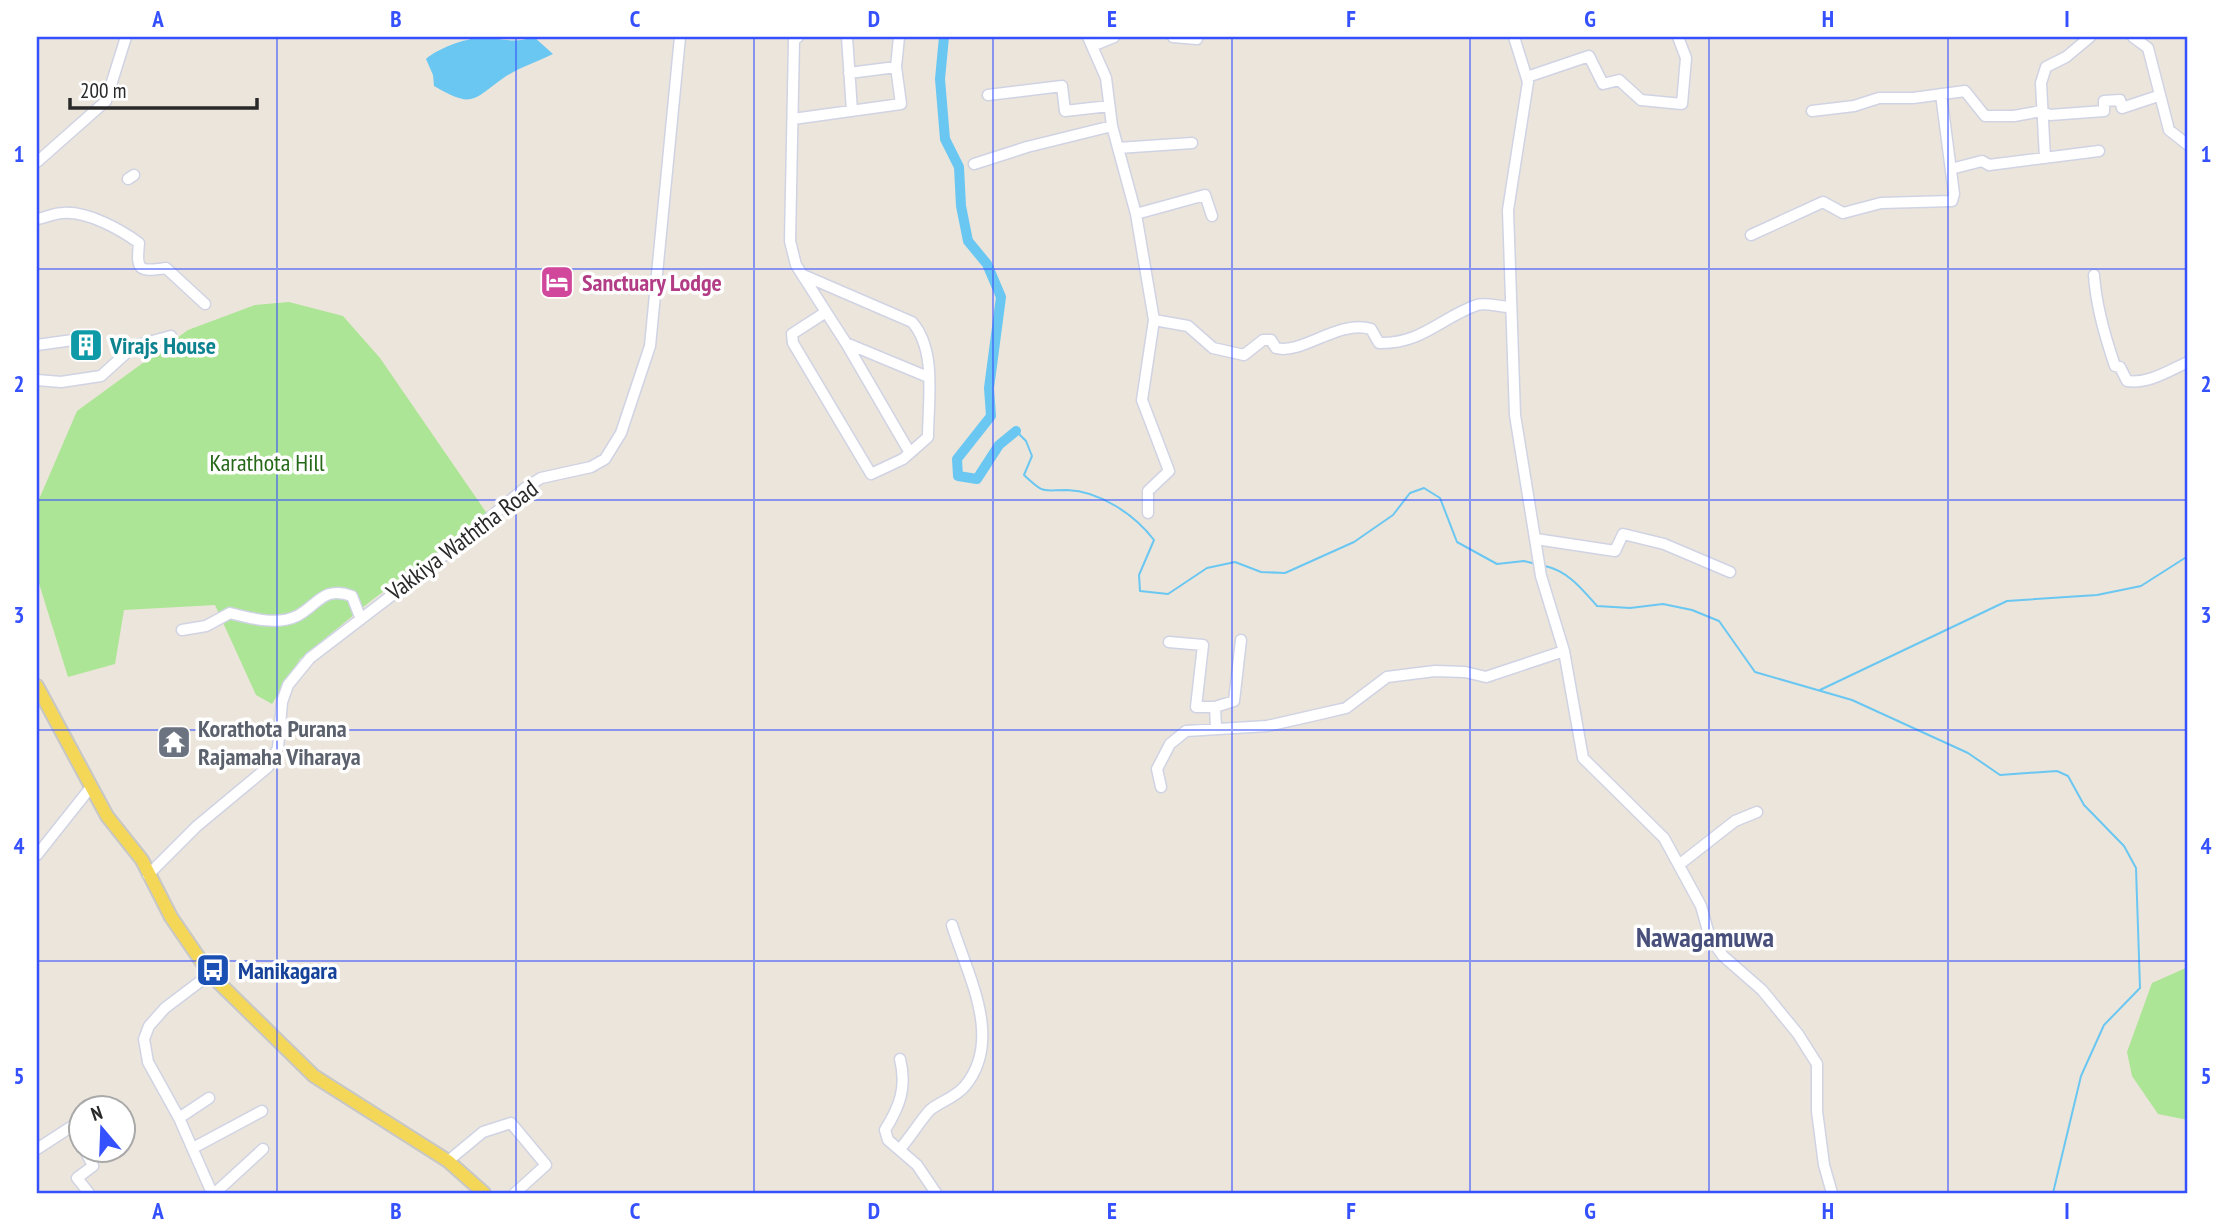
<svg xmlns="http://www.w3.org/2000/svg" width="2225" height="1230" viewBox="0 0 2225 1230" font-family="'PT Sans Narrow',sans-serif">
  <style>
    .green { fill: #ace595 }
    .water { fill: #6ac7f2 }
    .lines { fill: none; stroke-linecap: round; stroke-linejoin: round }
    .stream { stroke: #6ac7f2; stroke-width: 2 }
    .river { stroke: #6ac7f2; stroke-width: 10 }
    .minor-casing { stroke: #d0d3e3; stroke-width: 13 }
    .major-casing { stroke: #c7c7c7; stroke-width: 16 }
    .minor { stroke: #fff; stroke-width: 10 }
    .major { stroke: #f5d757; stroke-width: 12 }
    .grid { fill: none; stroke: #3551ff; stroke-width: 2; stroke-opacity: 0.55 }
    .labels { text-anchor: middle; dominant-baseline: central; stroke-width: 7; stroke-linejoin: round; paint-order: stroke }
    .hotel-label { font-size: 24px; font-weight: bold; fill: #b23c85; stroke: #fff; text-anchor: start }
    .culture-label { font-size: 24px; font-weight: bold; fill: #0d838f; stroke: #fff; text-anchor: start }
    .park-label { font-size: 24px; fill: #246817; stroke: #fff }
    .street-label { font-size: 24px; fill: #292929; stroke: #fff }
    .worship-label { font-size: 24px; font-weight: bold; fill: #5b616d; stroke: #fff; text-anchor: start }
    .transit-label { font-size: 24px; font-weight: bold; fill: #164399; stroke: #fff; text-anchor: start }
    .quarter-label { font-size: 28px; font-weight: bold; fill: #484f7b; stroke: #fff }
    .neatline { fill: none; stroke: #3551ff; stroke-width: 2.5 }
    .grid-label { font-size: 23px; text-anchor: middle; font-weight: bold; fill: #3551ff }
  </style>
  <rect width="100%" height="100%" fill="#ece5db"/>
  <path class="green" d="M 289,302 L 343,316 L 380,358 L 488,515 L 372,600 L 300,659 L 272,704 L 256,695 L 215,605 L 124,610 L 115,664 L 68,677 L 37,577 L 37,504 L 77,411 L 188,330 L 255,305 Z
    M 2188,967 L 2188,1120 L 2158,1114 L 2132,1076 L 2127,1052 L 2152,983 Z"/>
  <path class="water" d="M 534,37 L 553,54 C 537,62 517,68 502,79 C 472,101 472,108 434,86 L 433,75 L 426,59 C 437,49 465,38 481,38 C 503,38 513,44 534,37 Z"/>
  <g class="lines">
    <path class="stream" d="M 1016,431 L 1026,441 L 1032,456 L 1024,475 C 1045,495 1042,490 1067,490 C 1100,491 1135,515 1154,540 L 1139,575 L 1140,591 L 1168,594 L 1207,568 L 1235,562 L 1261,572 L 1285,573 L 1354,542 L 1393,515 L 1410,493 L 1424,488 L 1440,498 L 1457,542 L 1497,564 L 1524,561 L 1536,564
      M 1545,566 C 1568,571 1582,589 1597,606 L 1630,608 L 1663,604 L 1692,610 L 1719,621 L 1755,672 L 1852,700 L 1968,753 L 2000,775 L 2057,771 L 2068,776 L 2084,805 L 2124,846 L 2136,868 L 2140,988 L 2104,1025 L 2081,1076 L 2053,1193
      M 1820,690 L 2007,601 L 2097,595 L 2141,586 L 2188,556"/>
    <path class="river" d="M 944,37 L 940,79 L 945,139 L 959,167 L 961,206 L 968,241 L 987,264 L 1001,297 L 989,388 L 991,416 L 957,459 L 958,476 L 977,479 L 999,445 L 1016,431"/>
    <g class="minor-casing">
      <path id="minor" d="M 798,37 L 794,40 L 790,241 L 796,265 L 826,312 L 792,334 L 793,343 L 871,474 L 903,459 L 928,437 C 928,401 937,350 912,322 L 803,275
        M 847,37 L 852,111
        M 1088,37 L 1106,78 L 1112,126 L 1136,214 L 1154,320 L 1188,326 L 1213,348 L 1244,355 L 1263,340 L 1271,340 L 1276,348 C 1302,355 1339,319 1371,329 L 1379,343 C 1422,344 1440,318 1477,305 C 1485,302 1500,307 1510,307
        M 1173,37 L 1197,39
        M 1514,37 L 1528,82 L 1508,210 L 1515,415 L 1541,576 L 1564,651 L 1583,758 L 1664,838 L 1701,906 L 1710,938 L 1723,956 L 1762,990 L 1798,1034 L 1817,1064 L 1817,1111 L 1824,1165 L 1832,1193
        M 2133,37 L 2148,48 L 2169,130 L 2188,145
        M 1092,46 L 1114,37
        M 849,73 L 896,67
        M 1527,77 L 1589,56 L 1603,84 L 1619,80 L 1641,100 L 1682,104 L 1686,58 L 1678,37
        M 988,95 L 1062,86 L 1065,111 L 1109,106
        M 1812,111 L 1854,106 L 1879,98 L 1913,98 L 1965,91 L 1985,116 L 2014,116 L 2041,111 L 2050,115 L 2104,111 L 2104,101 L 2120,100 L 2122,108 L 2158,96
        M 793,119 L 901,104 L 896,67 L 899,37
        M 1118,148 L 1192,143
        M 2045,158 L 2041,83 L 2046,67 L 2066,57 L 2090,37
        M 37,162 L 106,101 L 126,37
        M 974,164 L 1027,147 L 1112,126
        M 1951,169 L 1982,161 L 1989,165 L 2099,151
        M 128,179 L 134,175
        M 1136,214 L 1205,195 L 1212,216
        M 37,219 C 45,218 54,213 63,213 C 87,211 120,229 139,243 C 136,271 139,272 166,268 L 205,304
        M 1751,235 L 1823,202 L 1843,213 L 1881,203 L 1952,201 L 1954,194 L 1941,94
        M 2094,275 C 2096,306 2105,337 2115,366 L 2120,367 L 2127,381 C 2149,384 2168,371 2188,362
        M 826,312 L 846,343 L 928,377
        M 846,343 L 910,453
        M 37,345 L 80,339
        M 37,380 L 61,382 L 101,376 L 134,346 L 171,336
        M 1148,513 L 1148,491 L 1169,471 L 1142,400 L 1154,320
        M 1536,539 L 1615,551 L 1623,534 L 1664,544 L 1730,572
        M 182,630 L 206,626 L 230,613 C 250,618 277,626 297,616 C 317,606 323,585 352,596 L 360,617
        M 1169,642 L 1203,645 L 1196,707 L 1215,707 L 1216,728
        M 1215,707 L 1234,701 L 1241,640
        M 1161,787 L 1157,769 L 1170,744 L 1186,731 L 1267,726 L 1320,714 L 1346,708 L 1387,677 L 1435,671 L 1465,672 L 1486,677 L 1564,651
        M 37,855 L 91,787
        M 1680,864 L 1735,821 L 1757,812
        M 148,875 L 197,826 L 268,767 L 278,748 L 282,702 L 288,685 L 310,658 L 451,550 L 525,488 L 541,478 L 591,467 L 605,459 L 621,433 L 650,346 L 680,37
        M 210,974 L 165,1008 L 149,1026 L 144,1039 L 148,1062 L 179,1118 L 212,1193
        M 900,1059 C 907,1087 900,1106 885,1130 L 888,1140 L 917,1165 L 936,1193
        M 179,1118 L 209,1098
        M 72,1127 L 80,1141
        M 193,1148 L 262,1111
        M 37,1149 L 80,1121
        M 900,1149 C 909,1139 923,1117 930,1110 C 941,1101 955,1098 965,1086 C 1004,1039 967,974 952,925
        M 85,1150 L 93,1166 L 77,1178 L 89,1193
        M 448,1161 L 483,1132 L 511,1123 L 546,1165 L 515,1193
        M 215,1193 L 263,1149"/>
    </g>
    <g class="major-casing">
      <path id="major" d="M 37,686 L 107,816 L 142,860 L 171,917 L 210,974 L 314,1076 L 448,1161 L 484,1193"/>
    </g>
    <use href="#minor" class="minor"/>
    <use href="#major" class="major"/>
  </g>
  <path class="grid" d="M 277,37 L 277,1193M 516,37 L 516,1193M 754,37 L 754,1193M 993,37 L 993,1193M 1232,37 L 1232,1193M 1470,37 L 1470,1193M 1709,37 L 1709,1193M 1948,37 L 1948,1193M 37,269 L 2188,269M 37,500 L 2188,500M 37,730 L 2188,730M 37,961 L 2188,961"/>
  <defs>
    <g id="hotel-square" transform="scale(1.75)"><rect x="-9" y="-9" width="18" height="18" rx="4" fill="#d1479c" stroke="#fff"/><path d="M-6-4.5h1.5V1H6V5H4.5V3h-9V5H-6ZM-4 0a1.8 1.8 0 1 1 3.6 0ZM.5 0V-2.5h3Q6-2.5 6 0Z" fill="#fff"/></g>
    <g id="building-square" transform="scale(1.75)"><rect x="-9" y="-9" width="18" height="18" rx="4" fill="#0f9aa8" stroke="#fff"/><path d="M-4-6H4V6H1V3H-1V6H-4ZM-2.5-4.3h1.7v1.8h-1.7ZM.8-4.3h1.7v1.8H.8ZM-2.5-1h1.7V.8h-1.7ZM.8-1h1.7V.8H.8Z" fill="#fff"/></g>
    <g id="temple-square" transform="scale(1.75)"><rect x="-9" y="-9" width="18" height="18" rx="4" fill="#6b7280" stroke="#fff"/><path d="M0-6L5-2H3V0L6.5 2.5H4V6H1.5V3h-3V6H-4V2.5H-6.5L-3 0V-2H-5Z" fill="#fff"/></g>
    <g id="bus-square" transform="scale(1.75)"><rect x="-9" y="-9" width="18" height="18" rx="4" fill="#1a4fb4" stroke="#fff"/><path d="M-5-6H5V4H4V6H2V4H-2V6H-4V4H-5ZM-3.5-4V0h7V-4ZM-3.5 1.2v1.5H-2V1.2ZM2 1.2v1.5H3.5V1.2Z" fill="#fff"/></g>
  </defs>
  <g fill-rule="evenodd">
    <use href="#hotel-square" x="557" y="282"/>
    <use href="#building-square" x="86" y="345"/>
    <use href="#temple-square" x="174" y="742"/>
    <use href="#bus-square" x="213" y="970"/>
  </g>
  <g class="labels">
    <g class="hotel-label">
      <text x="582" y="282">Sanctuary Lodge</text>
    </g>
    <g class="culture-label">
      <text x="110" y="345">Virajs House</text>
    </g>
    <g class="park-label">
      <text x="267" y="462">Karathota Hill</text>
    </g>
    <g class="street-label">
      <text transform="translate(462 540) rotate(-37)">Vakkiya Waththa Road</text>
    </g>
    <g class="worship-label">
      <text x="198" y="728">Korathota Purana<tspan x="198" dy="28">Rajamaha Viharaya</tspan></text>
    </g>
    <g class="transit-label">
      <text x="238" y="970">Manikagara</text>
    </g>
    <g class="quarter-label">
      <text x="1705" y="936">Nawagamuwa</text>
    </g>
  </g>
  <rect width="2225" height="1230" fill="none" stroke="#ffffff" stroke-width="77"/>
  <g transform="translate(102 1129) rotate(341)"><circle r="33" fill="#ffffff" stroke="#a9a9a9" stroke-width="2"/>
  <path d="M0-5L12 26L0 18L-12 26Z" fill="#3551ff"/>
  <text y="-10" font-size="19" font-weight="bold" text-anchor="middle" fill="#292929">N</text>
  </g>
  <path d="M70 98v10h187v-10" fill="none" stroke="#292929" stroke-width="3.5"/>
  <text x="80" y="98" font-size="21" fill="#292929" stroke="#ffffff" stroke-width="5" paint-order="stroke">200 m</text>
  <rect x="38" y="38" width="2148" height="1154" class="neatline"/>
  <g class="grid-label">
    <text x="158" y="27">A</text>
    <text x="396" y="27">B</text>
    <text x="635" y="27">C</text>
    <text x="874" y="27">D</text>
    <text x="1112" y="27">E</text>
    <text x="1351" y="27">F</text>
    <text x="1590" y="27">G</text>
    <text x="1828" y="27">H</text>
    <text x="2067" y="27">I</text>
    <text x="19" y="162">1</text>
    <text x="2206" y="162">1</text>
    <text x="19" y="392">2</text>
    <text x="2206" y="392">2</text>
    <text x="19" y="623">3</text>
    <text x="2206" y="623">3</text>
    <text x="19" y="854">4</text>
    <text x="2206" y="854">4</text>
    <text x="19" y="1084">5</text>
    <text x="2206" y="1084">5</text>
    <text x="158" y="1219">A</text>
    <text x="396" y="1219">B</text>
    <text x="635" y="1219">C</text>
    <text x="874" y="1219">D</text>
    <text x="1112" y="1219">E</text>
    <text x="1351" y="1219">F</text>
    <text x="1590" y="1219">G</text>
    <text x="1828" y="1219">H</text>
    <text x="2067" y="1219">I</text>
  </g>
</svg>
